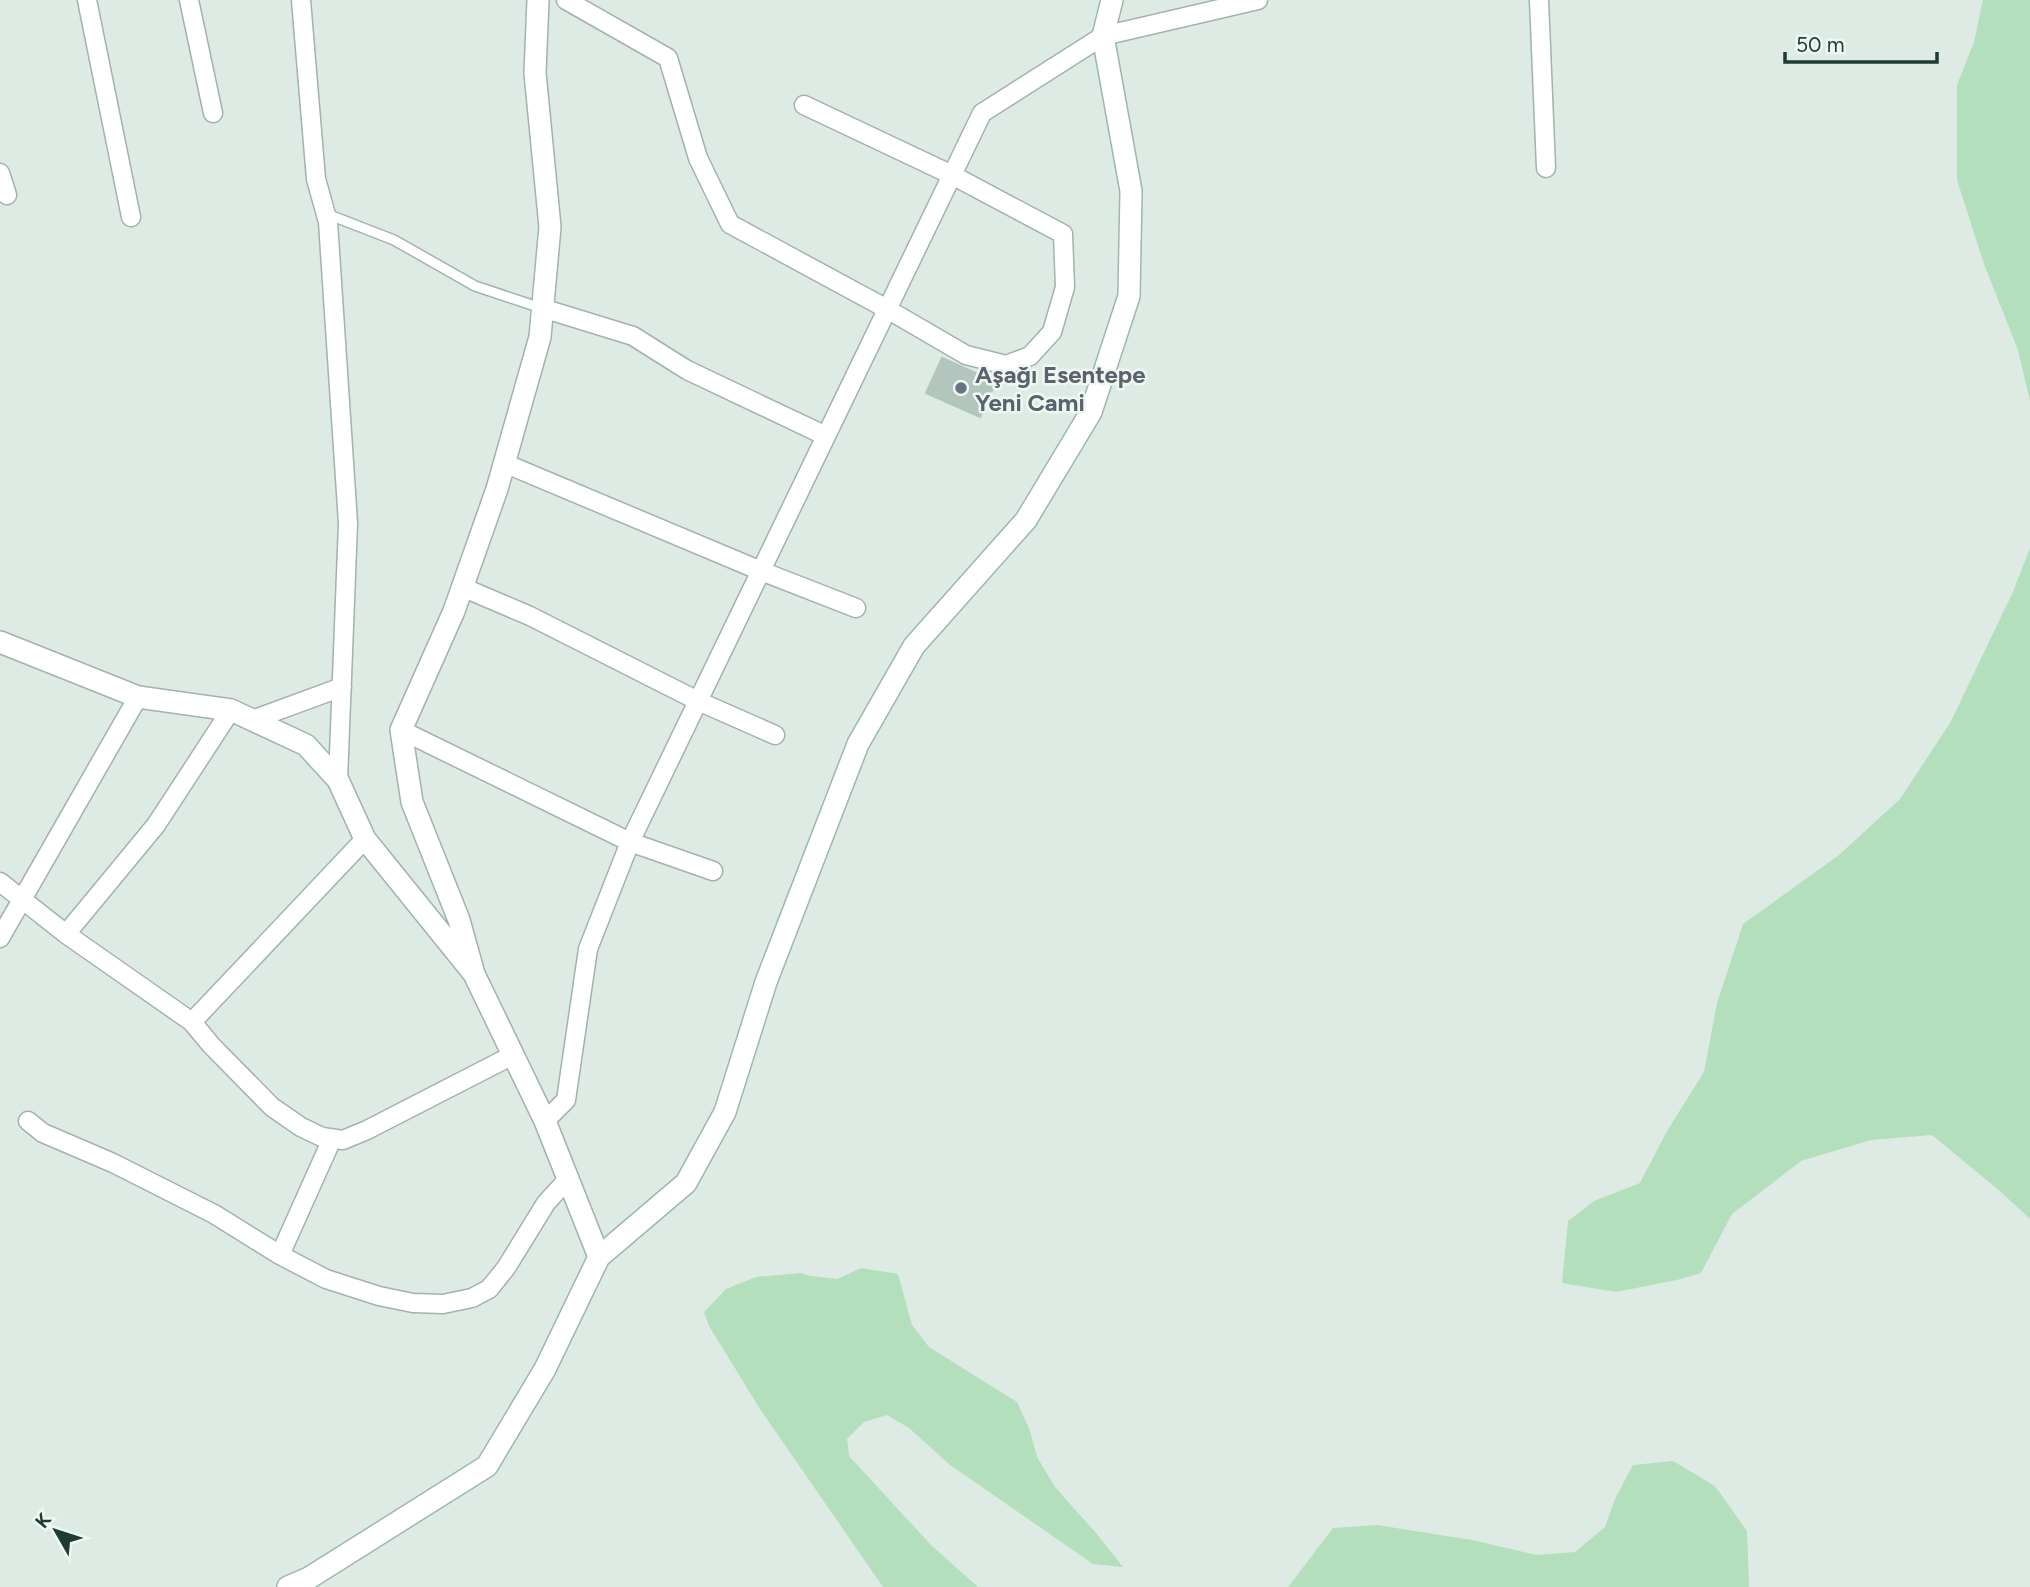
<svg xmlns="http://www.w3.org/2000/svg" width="2030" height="1587" viewBox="0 0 2030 1587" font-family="Figtree,sans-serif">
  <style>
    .green { fill: #b4dfbc }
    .building { fill: #b3c6bd; stroke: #b0c5bb; stroke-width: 2 }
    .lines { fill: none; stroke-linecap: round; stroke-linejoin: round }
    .service-casing { stroke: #a1b3ab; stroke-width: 12 }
    .minor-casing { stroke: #a1b3ab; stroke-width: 21 }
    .tertiary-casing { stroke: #a1b3ab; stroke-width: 24 }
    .secondary-casing { stroke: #9cb8ac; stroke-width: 24 }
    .service { stroke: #fff; stroke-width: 9 }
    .minor { stroke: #fff; stroke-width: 18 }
    .tertiary { stroke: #fff; stroke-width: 21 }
    .secondary { stroke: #fff; stroke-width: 21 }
    .worship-dot { fill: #6b7280; stroke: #eef8f2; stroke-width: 2.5 }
    .labels { text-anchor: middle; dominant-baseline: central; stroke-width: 5; stroke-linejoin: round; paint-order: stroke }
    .worship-label { font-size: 24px; font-weight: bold; fill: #5b616d; stroke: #eef8f2; text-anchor: start }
  </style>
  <rect width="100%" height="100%" fill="#deebe4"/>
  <path class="green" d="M 1983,0 L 2030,0 L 2030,401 L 2018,350 L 1984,264 L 1957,180 L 1957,85 L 1974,42 Z
    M 2030,548 L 2030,1219 L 2001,1192 L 1932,1135 L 1871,1140 L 1801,1161 L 1732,1214 L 1701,1273 L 1677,1280 L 1616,1292 L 1562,1283 L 1568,1221 L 1594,1201 L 1640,1183 L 1667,1131 L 1704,1072 L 1717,1003 L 1743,924 L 1839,855 L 1900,799 L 1950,723 L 2012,594 Z
    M 861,1268 L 898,1274 L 912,1325 L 929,1347 L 1017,1402 L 1030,1431 L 1037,1457 L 1055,1487 L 1096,1533 L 1123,1567 L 1093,1564 L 950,1465 L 909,1428 L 887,1415 L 864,1422 L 847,1439 L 849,1456 L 931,1545 L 978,1587 L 883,1587 L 760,1409 L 709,1326 L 704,1312 L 726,1289 L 756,1277 L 801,1273 L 811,1276 L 837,1279 Z
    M 1673,1461 L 1715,1486 L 1747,1531 L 1749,1587 L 1288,1587 L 1333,1528 L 1377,1525 L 1472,1540 L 1537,1555 L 1575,1552 L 1605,1527 L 1615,1499 L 1633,1465 Z"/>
  <path class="building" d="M 942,358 L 996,382 L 980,417 L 926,393 Z"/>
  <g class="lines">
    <g class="service-casing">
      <path id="service" d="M 327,214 L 394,240 L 475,286 L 541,308"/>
    </g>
    <g class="minor-casing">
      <path id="minor" d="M 87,0 L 131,217
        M 189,0 L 213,113
        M 301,0 L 316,179 L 328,222 L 348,523 L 338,780
        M 566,0 L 668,58 L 698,158 L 730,224 L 887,309 L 966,355 L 1006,365 L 1030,356 L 1052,332 L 1065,287 L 1063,234 L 952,175 L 804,105
        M 1539,0 L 1546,168
        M 0,173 L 7,195
        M 542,308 L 633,336 L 687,370 L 826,436
        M 504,463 L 761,571 L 856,608
        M 462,587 L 530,616 L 698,701 L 775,735
        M 252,720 L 342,687
        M 401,730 L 630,842 L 713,871
        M 0,882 L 66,934 L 192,1022 L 211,1045 L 272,1107 L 301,1127 L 322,1137 L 343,1140 L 367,1130 L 513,1055
        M 66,934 L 156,825 L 231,710
        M 0,938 L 138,697
        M 192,1022 L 365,839
        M 28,1121 L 43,1133 L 113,1163 L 214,1214 L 280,1255 L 326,1279 L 379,1296 L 413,1303 L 443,1304 L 472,1298 L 489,1289 L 506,1268 L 546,1203 L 568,1179
        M 545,1121 L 566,1100 L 588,949 L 630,842 L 982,113 L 1103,36 L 1258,0
        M 280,1255 L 332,1139"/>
    </g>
    <g class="tertiary-casing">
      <path id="tertiary" d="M 0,642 L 138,697 L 231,710 L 306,745 L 338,780 L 365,839 L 474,974 L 545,1121 L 599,1257
        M 474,974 L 459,920 L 412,802 L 401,730 L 454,611 L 497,489 L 540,337 L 550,227 L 535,73 L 538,0"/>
    </g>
    <g class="secondary-casing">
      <path id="secondary" d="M 288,1587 L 309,1578 L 487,1466 L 545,1369 L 599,1257 L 686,1183 L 725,1112 L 766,982 L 858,744 L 914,646 L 1026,520 L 1091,412 L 1129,296 L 1131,191 L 1103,36 L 1112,0"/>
    </g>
    <use href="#service" class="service"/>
    <use href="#minor" class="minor"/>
    <use href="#tertiary" class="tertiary"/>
    <use href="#secondary" class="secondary"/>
  </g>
  <circle class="worship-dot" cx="961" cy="388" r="7"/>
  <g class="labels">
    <g class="worship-label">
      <text x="975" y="374">Aşağı Esentepe<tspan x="975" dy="28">Yeni Cami</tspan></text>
    </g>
  </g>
  <g transform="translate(56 1531) rotate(309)" stroke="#eef8f2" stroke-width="5" paint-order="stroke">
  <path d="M0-5L12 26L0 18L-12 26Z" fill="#1e3c32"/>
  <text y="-10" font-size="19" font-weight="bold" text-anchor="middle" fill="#1e3c32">K</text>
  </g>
  <path d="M1785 52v10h152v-10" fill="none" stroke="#1e3c32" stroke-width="3.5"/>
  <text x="1796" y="52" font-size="21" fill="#1e3c32" stroke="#eef8f2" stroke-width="5" paint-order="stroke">50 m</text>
</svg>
